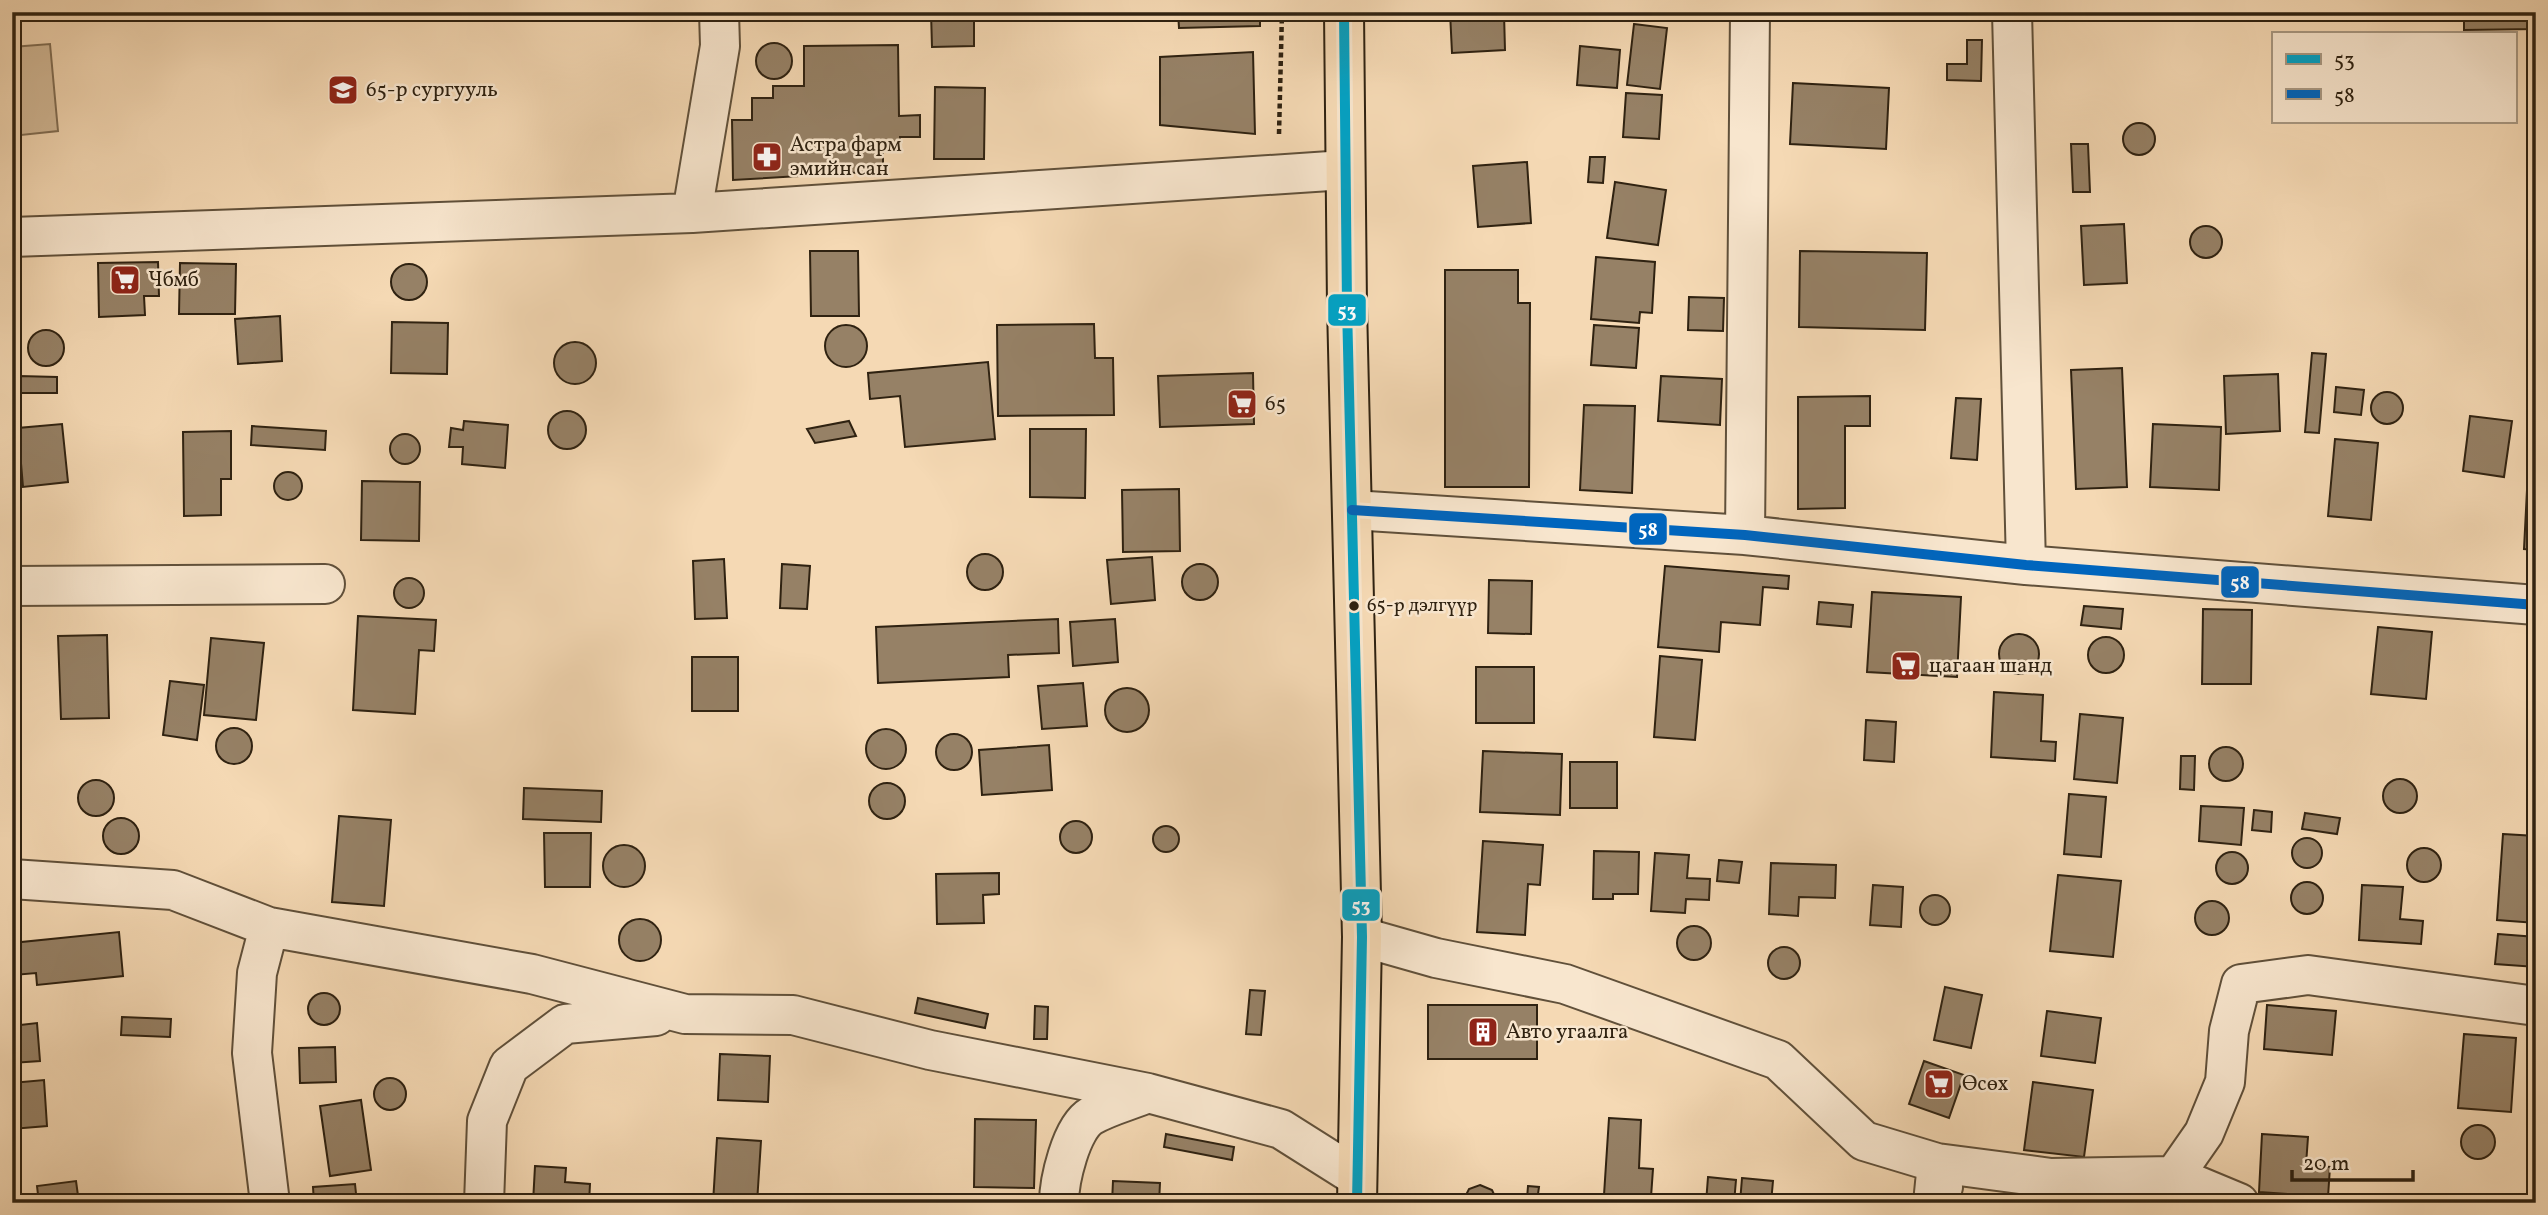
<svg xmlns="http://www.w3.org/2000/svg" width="2548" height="1215" viewBox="0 0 2548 1215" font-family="Vollkorn,serif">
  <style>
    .green { fill: #d3ba98; stroke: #816e54; stroke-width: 2 }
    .building { fill: #968166; stroke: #2f2211; stroke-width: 2 }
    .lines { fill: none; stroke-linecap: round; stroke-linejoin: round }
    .minor-casing { stroke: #60503a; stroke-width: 42 }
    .major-casing { stroke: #2f2211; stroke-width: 42 }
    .path { stroke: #2f2211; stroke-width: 4.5; stroke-dasharray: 5 3.5; stroke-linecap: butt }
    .minor { stroke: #f8e6ce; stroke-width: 38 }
    .major { stroke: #f5d9b4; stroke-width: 38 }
    .bus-1-casing { stroke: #f8e6ce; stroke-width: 16 }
    .bus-2-casing { stroke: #f8e6ce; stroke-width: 16 }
    .bus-1 { stroke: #02a2c5; stroke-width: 10 }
    .bus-2 { stroke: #0065bd; stroke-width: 10 }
    .bus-dot { fill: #2f2211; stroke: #f8e6ce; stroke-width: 2.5 }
    .labels { text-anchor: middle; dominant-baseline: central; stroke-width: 5; stroke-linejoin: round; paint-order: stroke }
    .bus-label { font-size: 19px; fill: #2f2211; stroke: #f8e6ce; text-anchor: start }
    .poi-label { font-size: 21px; fill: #2f2211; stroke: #f8e6ce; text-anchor: start }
    .line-badge { stroke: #f8e6ce; stroke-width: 2.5 }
    .badge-label { font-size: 19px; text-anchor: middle; font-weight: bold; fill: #fff }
  </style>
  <rect width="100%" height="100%" fill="#f5d9b4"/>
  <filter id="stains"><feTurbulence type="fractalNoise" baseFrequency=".00286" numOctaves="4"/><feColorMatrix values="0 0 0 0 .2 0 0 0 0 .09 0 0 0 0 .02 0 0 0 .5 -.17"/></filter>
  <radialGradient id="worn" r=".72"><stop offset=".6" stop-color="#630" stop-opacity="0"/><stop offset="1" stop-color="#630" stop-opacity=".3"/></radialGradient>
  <path class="green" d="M 50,44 L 58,131 L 12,136 L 12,47 Z"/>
  <path class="building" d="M 748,12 L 802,12 L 802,15 L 747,15 Z
    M 931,12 L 974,12 L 974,46 L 932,47 Z
    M 1178,12 L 1260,12 L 1260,26 L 1179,28 Z
    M 1450,12 L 1516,12 L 1504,13 L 1505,50 L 1452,53 Z
    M 1964,12 L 1981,12 L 1981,20 L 1964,20 Z
    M 2464,12 L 2536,12 L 2536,29 L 2464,30 Z
    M 1634,24 L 1667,28 L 1660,89 L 1627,85 Z
    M 1967,40 L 1982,40 L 1981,81 L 1947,80 L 1947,64 L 1967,64 Z
    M756 61a18 18 0 1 1 36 0a18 18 0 1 1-36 0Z
    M 898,45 L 899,116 L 920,115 L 920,137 L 900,137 L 900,148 L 883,148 L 883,171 L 733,180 L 732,120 L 752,120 L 752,98 L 773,98 L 773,86 L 804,86 L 804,46 Z
    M 1580,46 L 1620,50 L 1617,88 L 1577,85 Z
    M 1253,52 L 1255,134 L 1160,125 L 1160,57 Z
    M 1793,83 L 1889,88 L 1886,149 L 1790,144 Z
    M 935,87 L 985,88 L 984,159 L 934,159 Z
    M 1626,93 L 1662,95 L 1659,139 L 1623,137 Z
    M2123 139a16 16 0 1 1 32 0a16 16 0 1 1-32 0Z
    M 2071,144 L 2088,144 L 2090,192 L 2073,192 Z
    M 1590,157 L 1605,157 L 1603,183 L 1588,182 Z
    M 1527,162 L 1531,223 L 1478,227 L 1473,166 Z
    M 1615,182 L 1666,190 L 1658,245 L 1607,238 Z
    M 2124,224 L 2127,283 L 2084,285 L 2081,226 Z
    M2190 242a16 16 0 1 1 32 0a16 16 0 1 1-32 0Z
    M 810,251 L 858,251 L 859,316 L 811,316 Z
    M 1800,251 L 1927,253 L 1925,330 L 1799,327 Z
    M 1596,257 L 1655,262 L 1652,313 L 1640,312 L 1639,323 L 1591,319 Z
    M 158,262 L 159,296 L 144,296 L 145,315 L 99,317 L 98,263 Z
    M 180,263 L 236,264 L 235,314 L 179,314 Z
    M391 282a18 18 0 1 1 36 0a18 18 0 1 1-36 0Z
    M 1445,270 L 1518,270 L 1518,303 L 1530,303 L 1529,487 L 1445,487 Z
    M 1689,297 L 1724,298 L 1723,331 L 1688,330 Z
    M 280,316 L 282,361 L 238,364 L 235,319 Z
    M 392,322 L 448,323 L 447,374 L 391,373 Z
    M 1094,324 L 1095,358 L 1113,358 L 1114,415 L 998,416 L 997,325 Z
    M 1594,325 L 1639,328 L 1636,368 L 1591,365 Z
    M825 346a21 21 0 1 1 42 0a21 21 0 1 1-42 0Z
    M28 348a18 18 0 1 1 36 0a18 18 0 1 1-36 0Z
    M554 363a21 21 0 1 1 42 0a21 21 0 1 1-42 0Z
    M 2312,353 L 2326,354 L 2319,433 L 2305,432 Z
    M 988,362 L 995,439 L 905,447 L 900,396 L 870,399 L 868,373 Z
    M 2122,368 L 2127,487 L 2076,489 L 2071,370 Z
    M 1253,373 L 1254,424 L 1160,427 L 1158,376 Z
    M 2278,374 L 2280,431 L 2226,434 L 2224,376 Z
    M 19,376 L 57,377 L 57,393 L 19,393 Z
    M 1661,376 L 1722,379 L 1720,425 L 1658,421 Z
    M 2336,387 L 2364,390 L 2361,415 L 2334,412 Z
    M2371 408a16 16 0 1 1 32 0a16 16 0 1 1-32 0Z
    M 1870,396 L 1870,426 L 1845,426 L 1845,508 L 1798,509 L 1798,397 Z
    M 1956,398 L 1981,399 L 1977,460 L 1951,458 Z
    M 1584,405 L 1635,406 L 1632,493 L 1580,490 Z
    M548 430a19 19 0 1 1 38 0a19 19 0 1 1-38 0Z
    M 2470,416 L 2512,421 L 2504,477 L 2463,471 Z
    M 464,421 L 508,425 L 505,468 L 462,464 L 463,447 L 449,447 L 451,428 L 463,430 Z
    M 849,421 L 856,436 L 815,443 L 807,429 Z
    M 62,424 L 68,482 L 23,487 L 18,428 Z
    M 2153,424 L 2221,427 L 2219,490 L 2150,487 Z
    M 252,426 L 326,431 L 325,450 L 251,445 Z
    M 1030,429 L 1086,429 L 1085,498 L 1030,497 Z
    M 231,431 L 231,479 L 221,479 L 221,515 L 184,516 L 183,432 Z
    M 2530,431 L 2536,432 L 2536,550 L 2524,549 Z
    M390 449a15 15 0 1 1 30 0a15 15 0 1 1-30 0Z
    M 2335,439 L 2378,443 L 2371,520 L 2328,516 Z
    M274 486a14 14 0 1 1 28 0a14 14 0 1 1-28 0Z
    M 362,481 L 420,482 L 419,541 L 361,540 Z
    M 1179,489 L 1180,551 L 1123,552 L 1122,490 Z
    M967 572a18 18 0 1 1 36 0a18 18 0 1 1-36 0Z
    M 1152,557 L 1155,600 L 1111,604 L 1107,560 Z
    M 724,559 L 727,618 L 695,619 L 693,561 Z
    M 782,564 L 810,566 L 807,609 L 780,608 Z
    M1182 582a18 18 0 1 1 36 0a18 18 0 1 1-36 0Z
    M 1665,566 L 1789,576 L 1788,589 L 1763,587 L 1760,625 L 1721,622 L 1719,652 L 1658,647 Z
    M394 593a15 15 0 1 1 30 0a15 15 0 1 1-30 0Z
    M 1489,580 L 1532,581 L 1531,634 L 1488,633 Z
    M 1872,592 L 1961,597 L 1957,677 L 1867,672 Z
    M 1819,602 L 1853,605 L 1851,627 L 1817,624 Z
    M 2084,606 L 2123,609 L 2121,629 L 2081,625 Z
    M 2203,609 L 2252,610 L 2251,684 L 2202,684 Z
    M 358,616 L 436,620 L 434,651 L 419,650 L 415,714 L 353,710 Z
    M 1058,619 L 1059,653 L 1008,655 L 1009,677 L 878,683 L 876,627 Z
    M 1115,619 L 1118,662 L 1073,666 L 1070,622 Z
    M 2378,627 L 2432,632 L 2426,699 L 2371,694 Z
    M1999 654a20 20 0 1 1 40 0a20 20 0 1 1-40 0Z
    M 107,635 L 109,718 L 61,719 L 58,636 Z
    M2088 655a18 18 0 1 1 36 0a18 18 0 1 1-36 0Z
    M 211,638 L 264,643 L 256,720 L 204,715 Z
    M 1660,656 L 1702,660 L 1695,740 L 1654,737 Z
    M 692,657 L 738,657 L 738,711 L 692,711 Z
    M 1476,667 L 1534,667 L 1534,723 L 1476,723 Z
    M 170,681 L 204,685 L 197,740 L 163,735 Z
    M 1083,683 L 1087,726 L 1042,729 L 1038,686 Z
    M1105 710a22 22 0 1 1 44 0a22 22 0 1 1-44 0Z
    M 1994,692 L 2043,695 L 2041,741 L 2056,742 L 2055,761 L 1991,757 Z
    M 2080,714 L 2123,718 L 2117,783 L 2074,779 Z
    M 1866,720 L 1896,722 L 1894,762 L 1864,760 Z
    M216 746a18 18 0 1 1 36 0a18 18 0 1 1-36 0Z
    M866 749a20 20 0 1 1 40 0a20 20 0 1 1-40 0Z
    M936 752a18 18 0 1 1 36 0a18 18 0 1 1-36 0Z
    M 1049,745 L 1052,790 L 982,795 L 979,750 Z
    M2209 764a17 17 0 1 1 34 0a17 17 0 1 1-34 0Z
    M 1483,751 L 1562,754 L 1560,815 L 1480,812 Z
    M 2181,756 L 2195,756 L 2194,790 L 2180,789 Z
    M 1570,762 L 1617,762 L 1617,808 L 1570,808 Z
    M2383 796a17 17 0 1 1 34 0a17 17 0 1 1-34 0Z
    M78 798a18 18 0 1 1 36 0a18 18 0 1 1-36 0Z
    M869 801a18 18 0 1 1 36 0a18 18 0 1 1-36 0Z
    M 524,788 L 602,791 L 601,822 L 523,819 Z
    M 2069,794 L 2106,797 L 2101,857 L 2064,854 Z
    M 2201,806 L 2244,808 L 2241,845 L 2199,841 Z
    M 2254,810 L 2272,812 L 2271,832 L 2252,830 Z
    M 2305,813 L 2340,818 L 2337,834 L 2302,829 Z
    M 339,816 L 391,820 L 384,906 L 332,902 Z
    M103 836a18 18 0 1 1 36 0a18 18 0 1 1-36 0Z
    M1060 837a16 16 0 1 1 32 0a16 16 0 1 1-32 0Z
    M1153 839a13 13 0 1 1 26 0a13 13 0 1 1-26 0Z
    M 544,833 L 591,833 L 590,887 L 545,887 Z
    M 2503,834 L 2536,836 L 2536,923 L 2497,920 Z
    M2292 853a15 15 0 1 1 30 0a15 15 0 1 1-30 0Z
    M 1483,841 L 1543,845 L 1540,885 L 1528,884 L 1525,935 L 1477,932 Z
    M603 866a21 21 0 1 1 42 0a21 21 0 1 1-42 0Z
    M2407 865a17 17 0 1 1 34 0a17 17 0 1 1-34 0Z
    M 1594,851 L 1639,852 L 1638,894 L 1613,894 L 1613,899 L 1593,899 Z
    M2216 868a16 16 0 1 1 32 0a16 16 0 1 1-32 0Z
    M 1655,853 L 1689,855 L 1687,878 L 1710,879 L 1709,900 L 1686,899 L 1685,913 L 1651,911 Z
    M 1719,860 L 1742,862 L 1739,883 L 1717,881 Z
    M 1771,863 L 1836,865 L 1835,898 L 1799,897 L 1798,916 L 1769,914 Z
    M 999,873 L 999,894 L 983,895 L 984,923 L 937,924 L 936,874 Z
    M 2058,875 L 2121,881 L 2113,957 L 2050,951 Z
    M2291 898a16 16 0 1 1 32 0a16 16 0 1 1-32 0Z
    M 1873,885 L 1903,887 L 1901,927 L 1870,925 Z
    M 2362,885 L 2403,887 L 2400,919 L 2423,921 L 2421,944 L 2359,940 Z
    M1920 910a15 15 0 1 1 30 0a15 15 0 1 1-30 0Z
    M2195 918a17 17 0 1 1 34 0a17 17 0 1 1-34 0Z
    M619 940a21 21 0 1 1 42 0a21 21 0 1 1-42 0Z
    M1677 943a17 17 0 1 1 34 0a17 17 0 1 1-34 0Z
    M 119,932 L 123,976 L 37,985 L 36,973 L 14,975 L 12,943 Z
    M 2498,934 L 2536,937 L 2536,967 L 2495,964 Z
    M1768 963a16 16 0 1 1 32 0a16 16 0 1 1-32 0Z
    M 1945,987 L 1982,995 L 1971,1048 L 1934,1040 Z
    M 1250,990 L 1265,991 L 1261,1035 L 1246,1034 Z
    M308 1009a16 16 0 1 1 32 0a16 16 0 1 1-32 0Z
    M 918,998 L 988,1014 L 985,1028 L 915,1013 Z
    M 1428,1005 L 1537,1005 L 1537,1059 L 1428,1059 Z
    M 2267,1005 L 2336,1011 L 2332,1055 L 2264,1049 Z
    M 1035,1006 L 1048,1007 L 1047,1039 L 1034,1039 Z
    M 2047,1011 L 2101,1018 L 2095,1063 L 2041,1056 Z
    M 122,1017 L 171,1019 L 170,1037 L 121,1035 Z
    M 37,1023 L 40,1061 L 12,1063 L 12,1026 Z
    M 2464,1034 L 2516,1038 L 2511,1112 L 2458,1108 Z
    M 335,1047 L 336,1082 L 300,1083 L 299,1048 Z
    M 720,1054 L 770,1056 L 768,1102 L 718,1100 Z
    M 1924,1061 L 1964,1075 L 1949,1118 L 1909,1104 Z
    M374 1094a16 16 0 1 1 32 0a16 16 0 1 1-32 0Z
    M 44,1080 L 47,1126 L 12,1129 L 12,1083 Z
    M 2033,1082 L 2093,1090 L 2084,1157 L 2024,1150 Z
    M 361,1100 L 371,1170 L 330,1176 L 320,1106 Z
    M 1609,1118 L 1641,1120 L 1639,1168 L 1653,1169 L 1651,1197 L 1604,1195 Z
    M 975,1119 L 1036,1120 L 1034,1188 L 974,1187 Z
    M2461 1142a17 17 0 1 1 34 0a17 17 0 1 1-34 0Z
    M 1166,1134 L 1234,1147 L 1232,1160 L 1164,1147 Z
    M 2262,1134 L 2308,1137 L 2306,1165 L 2330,1167 L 2328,1197 L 2259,1192 Z
    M 717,1138 L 761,1141 L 757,1203 L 713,1203 Z
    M 535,1166 L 566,1168 L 565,1182 L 590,1184 L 589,1203 L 533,1203 Z
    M 1708,1177 L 1736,1180 L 1734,1203 L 1706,1203 Z
    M 1742,1178 L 1773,1181 L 1771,1203 L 1740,1203 Z
    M 76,1181 L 79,1203 L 39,1203 L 37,1186 Z
    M 1113,1181 L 1160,1183 L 1159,1203 L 1112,1203 Z
    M 355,1184 L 357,1203 L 314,1203 L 313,1187 Z
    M 1480,1185 L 1492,1190 L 1498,1203 L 1462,1203 L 1469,1189 Z
    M 1528,1186 L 1539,1187 L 1537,1201 L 1527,1199 Z
    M 1608,1197 L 1644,1200 L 1643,1203 L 1608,1203 Z"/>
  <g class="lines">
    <g class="minor-casing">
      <path id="minor" d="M 2012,12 L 2026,565
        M 692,213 L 720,46 L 719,12
        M 12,237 L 692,213 L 1345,170
        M 1352,510 L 1745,535 L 2026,565 L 2536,605
        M 1745,535 L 1750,12
        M 12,586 L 325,584
        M 12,879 L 173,890 L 269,927 L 532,974 L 685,1014 L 793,1015 L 930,1050 L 1148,1093 L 1281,1129 L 1357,1177
        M 269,927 L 257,973 L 252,1053 L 270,1203
        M 1362,937 L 1436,958 L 1565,984 L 1778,1060 L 1864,1141 L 1937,1163 L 1943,1187
        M 2174,1176 L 2239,1203
        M 484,1203 L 487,1121 L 509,1066 L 565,1024 L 656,1016
        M 1059,1203 C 1059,1181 1071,1128 1091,1116 C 1108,1106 1129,1101 1148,1093
        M 1933,1203 L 1937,1163 L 2051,1178 L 2174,1176 L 2204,1133 L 2225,1082 L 2229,1031 L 2241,984 L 2308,975 L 2536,1006"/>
    </g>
    <g class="major-casing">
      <path id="major" d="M 1344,12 L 1347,306 L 1362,937 L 1357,1203"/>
    </g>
    <path class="path" d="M 1279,134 L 1282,12"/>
    <use href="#minor" class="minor"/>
    <use href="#major" class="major"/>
    <g class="bus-1-casing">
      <path id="bus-1" d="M 1344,12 L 1347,306 L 1362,937 L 1357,1203"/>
    </g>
    <g class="bus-2-casing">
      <path id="bus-2" d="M 1352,510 L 1745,535 L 2026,565 L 2536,605"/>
    </g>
    <use href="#bus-1" class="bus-1"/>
    <use href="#bus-2" class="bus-2"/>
  </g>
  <defs>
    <g id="school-square" transform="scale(1.575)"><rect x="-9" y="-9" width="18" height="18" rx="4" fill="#8f2418" stroke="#f8e6ce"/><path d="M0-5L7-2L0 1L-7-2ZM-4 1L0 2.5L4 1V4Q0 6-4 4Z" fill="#fff"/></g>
    <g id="pharmacy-square" transform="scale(1.575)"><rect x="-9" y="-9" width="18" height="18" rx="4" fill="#8f2418" stroke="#f8e6ce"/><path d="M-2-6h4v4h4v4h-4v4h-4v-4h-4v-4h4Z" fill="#fff"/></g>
    <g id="supermarket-square" transform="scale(1.575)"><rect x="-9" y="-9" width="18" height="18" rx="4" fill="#8f2418" stroke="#f8e6ce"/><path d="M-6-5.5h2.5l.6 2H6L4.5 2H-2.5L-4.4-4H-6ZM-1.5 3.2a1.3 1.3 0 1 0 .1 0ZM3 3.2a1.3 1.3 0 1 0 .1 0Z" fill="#fff"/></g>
    <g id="building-square" transform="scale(1.575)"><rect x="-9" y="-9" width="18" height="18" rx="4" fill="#8f2418" stroke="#f8e6ce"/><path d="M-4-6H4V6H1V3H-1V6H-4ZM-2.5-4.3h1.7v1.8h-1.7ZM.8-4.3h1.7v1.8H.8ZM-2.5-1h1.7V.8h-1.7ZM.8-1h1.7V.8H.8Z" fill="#fff"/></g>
  </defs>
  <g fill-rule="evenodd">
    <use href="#school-square" x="343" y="90"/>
    <use href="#pharmacy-square" x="767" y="157"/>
    <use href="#supermarket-square" x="125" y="280"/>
    <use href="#supermarket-square" x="1242" y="404"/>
    <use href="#supermarket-square" x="1906" y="666"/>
    <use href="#building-square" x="1483" y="1032"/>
    <use href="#supermarket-square" x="1939" y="1084"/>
  </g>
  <circle class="bus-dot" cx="1354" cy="606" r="6"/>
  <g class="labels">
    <g class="bus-label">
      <text x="1367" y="606">65-р дэлгүүр</text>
    </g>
    <g class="poi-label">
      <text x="366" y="90">65-р сургууль</text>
      <text x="790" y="145">Астра фарм<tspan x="790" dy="24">эмийн сан</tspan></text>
      <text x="148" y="280">Чбмб</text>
      <text x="1265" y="404">65</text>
      <text x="1929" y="666">цагаан шанд</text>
      <text x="1506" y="1032">Авто угаалга</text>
      <text x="1962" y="1084">Өсөх</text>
    </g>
  </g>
  <g class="line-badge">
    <rect x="1327" y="293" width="40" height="34" rx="7" fill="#02a2c5"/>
    <rect x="1628" y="512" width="40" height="34" rx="7" fill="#0065bd"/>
    <rect x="2220" y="565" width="40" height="34" rx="7" fill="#0065bd"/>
    <rect x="1341" y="888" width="40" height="34" rx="7" fill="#02a2c5"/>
  </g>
  <g class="badge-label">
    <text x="1347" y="317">53</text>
    <text x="1648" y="536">58</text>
    <text x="2240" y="589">58</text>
    <text x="1361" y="912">53</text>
  </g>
  <rect width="2548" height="1215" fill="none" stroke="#f5d9b4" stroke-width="42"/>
  <rect x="14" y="14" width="2520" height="1187" fill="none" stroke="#2f2211" stroke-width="3.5"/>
  <rect x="21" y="21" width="2506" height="1173" fill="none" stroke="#2f2211" stroke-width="2"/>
  <rect x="2272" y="32" width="245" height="91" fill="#f8e6ce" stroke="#a89882" stroke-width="2"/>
  <rect x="2286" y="54" width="35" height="10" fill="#02a2c5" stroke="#a89882" stroke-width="2"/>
  <text x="2334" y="66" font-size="21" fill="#2f2211">53</text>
  <rect x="2286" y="89" width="35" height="10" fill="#0065bd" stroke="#a89882" stroke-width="2"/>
  <text x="2334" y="102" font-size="21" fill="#2f2211">58</text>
  <path d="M2292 1170v10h121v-10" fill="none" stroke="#2f2211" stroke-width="3.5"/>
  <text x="2303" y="1170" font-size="21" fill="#2f2211" stroke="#f8e6ce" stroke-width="5" paint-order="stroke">20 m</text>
  <rect width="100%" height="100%" filter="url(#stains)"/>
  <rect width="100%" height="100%" fill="url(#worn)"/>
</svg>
